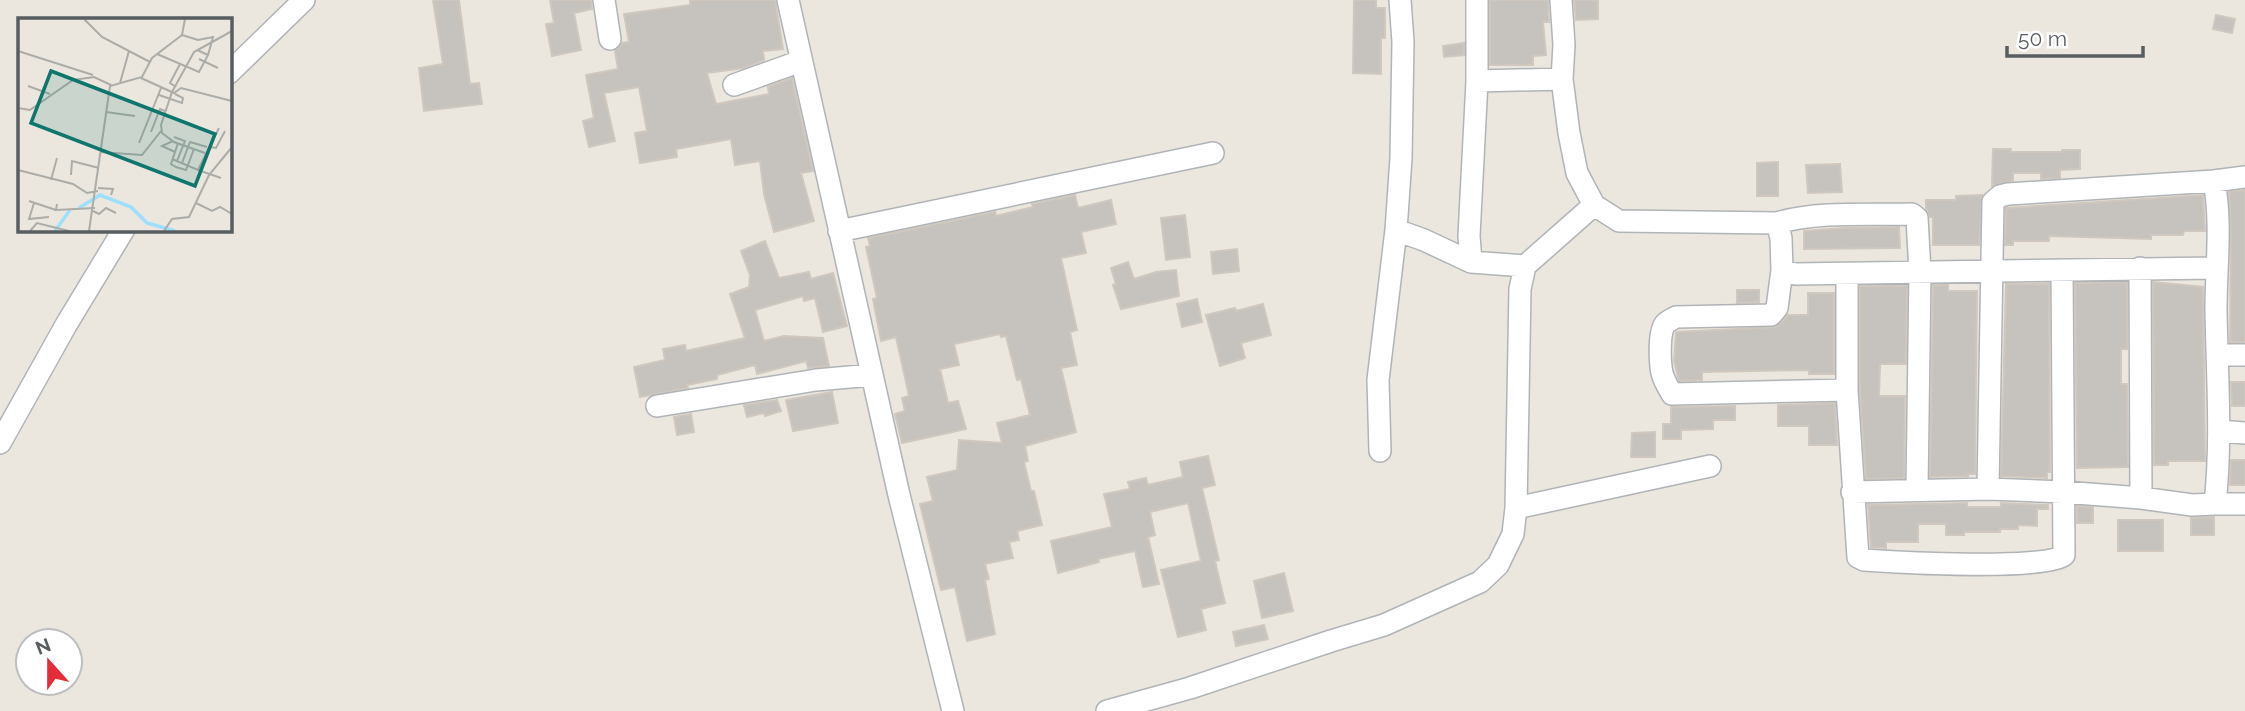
<svg xmlns="http://www.w3.org/2000/svg" width="2245" height="711" viewBox="0 0 2245 711" font-family="Raleway,sans-serif">
  <style>
    .building { fill: #c6c2bd; stroke: #d0c8be; stroke-width: 2 }
    .lines { fill: none; stroke-linecap: round; stroke-linejoin: round }
    .minor-casing { stroke: #b0b4b7; stroke-width: 24 }
    .minor { stroke: #fff; stroke-width: 21 }
    .inset-river { fill: none; stroke: #9edffc; stroke-width: 3.5 }
    .inset-road { fill: none; stroke: #acaca8; stroke-width: 2 }
    .view { fill: #0f766e; fill-opacity: 0.15; stroke: #0f766e; stroke-width: 3.5 }
    .inset-edge { fill: none; stroke: #585d60; stroke-width: 3.5 }
  </style>
  <rect width="100%" height="100%" fill="#ebe7df"/>
  <path class="building" d="M 433,0 L 459,0 L 470,84 L 479,83 L 482,104 L 424,111 L 419,68 L 443,64 Z
    M 550,0 L 591,0 L 592,9 L 574,13 L 581,50 L 552,56 L 546,24 L 554,23 Z
    M 690,0 L 775,0 L 783,49 L 763,51 L 764,60 L 744,68 L 707,73 L 716,104 L 769,94 L 768,87 L 792,78 L 813,171 L 801,173 L 814,221 L 774,232 L 764,194 L 760,161 L 735,165 L 731,139 L 676,149 L 677,157 L 640,163 L 635,133 L 647,131 L 639,87 L 604,93 L 615,141 L 589,147 L 583,121 L 594,118 L 586,75 L 618,69 L 615,51 L 622,43 L 629,42 L 624,14 L 690,5 Z
    M 1354,0 L 1376,0 L 1376,8 L 1385,8 L 1385,38 L 1381,38 L 1381,74 L 1353,73 Z
    M 1490,0 L 1548,0 L 1549,22 L 1543,22 L 1546,55 L 1533,56 L 1533,65 L 1490,65 Z
    M 1574,0 L 1598,0 L 1598,19 L 1576,20 Z
    M 2216,15 L 2235,19 L 2232,33 L 2213,29 Z
    M 1464,43 L 1464,55 L 1444,57 L 1443,46 Z
    M 1993,149 L 2011,149 L 2011,152 L 2062,152 L 2062,150 L 2080,150 L 2080,169 L 2060,170 L 2060,178 L 2041,179 L 2041,173 L 2013,173 L 2013,181 L 1992,186 Z
    M 1778,162 L 1778,196 L 1757,196 L 1757,163 Z
    M 1840,164 L 1842,192 L 1808,193 L 1806,165 Z
    M 2245,190 L 2245,342 L 2230,342 L 2231,229 L 2229,192 Z
    M 1075,195 L 1078,208 L 1111,200 L 1116,224 L 1081,232 L 1086,253 L 1061,258 L 1077,330 L 1070,332 L 1077,365 L 1061,368 L 1076,432 L 1025,446 L 1028,461 L 1024,462 L 1031,491 L 1034,491 L 1042,525 L 1017,531 L 1019,540 L 1009,542 L 1013,558 L 985,564 L 989,579 L 985,580 L 995,634 L 967,641 L 955,587 L 941,590 L 920,504 L 933,501 L 927,477 L 957,470 L 959,440 L 1002,443 L 997,423 L 1030,415 L 1021,379 L 1017,380 L 1006,336 L 1001,337 L 1000,334 L 954,344 L 959,365 L 940,369 L 948,403 L 958,401 L 966,429 L 902,443 L 895,414 L 905,411 L 902,398 L 909,396 L 896,337 L 881,341 L 873,299 L 877,298 L 866,247 L 870,246 L 868,238 L 995,212 L 996,216 L 1033,207 L 1032,204 Z
    M 1982,195 L 1979,245 L 1933,245 L 1933,217 L 1930,217 L 1926,209 L 1926,200 L 1956,200 L 1956,196 Z
    M 2203,195 L 2205,231 L 2184,231 L 2183,235 L 2151,235 L 2151,239 L 2049,236 L 2049,241 L 2013,241 L 2013,245 L 2005,245 L 2006,208 Z
    M 1185,215 L 1190,257 L 1166,260 L 1161,218 Z
    M 1899,227 L 1900,248 L 1804,249 L 1804,231 L 1844,228 Z
    M 765,241 L 779,278 L 809,272 L 811,279 L 833,273 L 847,326 L 823,332 L 815,298 L 804,301 L 803,296 L 755,310 L 764,341 L 784,336 L 823,338 L 829,366 L 808,368 L 806,361 L 757,374 L 755,365 L 717,375 L 717,379 L 687,385 L 688,388 L 640,397 L 634,367 L 665,360 L 663,349 L 685,345 L 686,351 L 745,338 L 730,294 L 749,287 L 750,275 L 741,251 Z
    M 1237,249 L 1239,271 L 1213,274 L 1211,252 Z
    M 1128,262 L 1134,279 L 1156,272 L 1176,270 L 1179,296 L 1121,309 L 1113,285 L 1116,284 L 1111,268 Z
    M 2127,282 L 2127,349 L 2121,349 L 2121,384 L 2127,384 L 2128,467 L 2077,468 L 2075,283 Z
    M 2153,282 L 2203,287 L 2205,461 L 2168,461 L 2168,465 L 2154,465 Z
    M 2006,284 L 2049,284 L 2050,472 L 2047,472 L 2047,478 L 2001,476 Z
    M 1933,285 L 1948,285 L 1948,291 L 1977,291 L 1975,474 L 1968,474 L 1968,476 L 1930,477 Z
    M 1860,286 L 1907,286 L 1906,364 L 1880,364 L 1879,396 L 1905,396 L 1904,478 L 1866,479 L 1860,390 Z
    M 1737,290 L 1759,290 L 1759,302 L 1737,303 Z
    M 1808,293 L 1834,293 L 1834,374 L 1809,374 L 1809,370 L 1702,372 L 1702,380 L 1679,381 L 1674,361 L 1676,332 L 1776,327 L 1788,315 L 1808,315 Z
    M 1197,299 L 1202,322 L 1182,327 L 1177,304 Z
    M 1263,304 L 1271,335 L 1241,343 L 1245,358 L 1220,366 L 1206,315 L 1235,308 L 1236,311 Z
    M 2231,382 L 2245,382 L 2245,406 L 2232,406 Z
    M 832,392 L 838,423 L 793,431 L 786,400 Z
    M 777,400 L 781,411 L 765,416 L 764,413 L 747,417 L 744,405 Z
    M 1835,403 L 1837,445 L 1809,445 L 1809,426 L 1778,426 L 1778,405 Z
    M 1735,406 L 1735,420 L 1713,420 L 1713,429 L 1681,430 L 1681,439 L 1663,439 L 1663,424 L 1671,424 L 1671,407 Z
    M 691,414 L 694,432 L 677,435 L 674,417 Z
    M 1655,432 L 1655,457 L 1631,457 L 1632,433 Z
    M 1208,456 L 1215,485 L 1202,488 L 1219,560 L 1215,561 L 1225,603 L 1201,609 L 1206,630 L 1178,637 L 1161,570 L 1201,561 L 1188,503 L 1150,512 L 1155,535 L 1148,537 L 1159,584 L 1143,587 L 1135,551 L 1098,559 L 1099,562 L 1058,573 L 1051,541 L 1112,527 L 1104,494 L 1130,489 L 1128,482 L 1146,478 L 1148,485 L 1183,477 L 1180,462 Z
    M 2231,460 L 2245,460 L 2245,485 L 2230,485 Z
    M 1967,503 L 1967,507 L 2001,507 L 2001,503 L 2048,505 L 2048,509 L 2037,509 L 2037,526 L 2018,525 L 2018,529 L 2000,529 L 2000,532 L 1964,532 L 1964,535 L 1946,535 L 1946,524 L 1918,524 L 1918,542 L 1886,542 L 1886,548 L 1871,547 L 1868,505 Z
    M 2077,506 L 2093,507 L 2093,523 L 2077,523 Z
    M 2214,517 L 2214,535 L 2191,535 L 2191,518 Z
    M 2118,520 L 2163,520 L 2163,551 L 2118,551 Z
    M 1284,573 L 1293,611 L 1262,618 L 1254,581 Z
    M 1264,625 L 1268,639 L 1236,646 L 1233,632 Z"/>
  <g class="lines">
    <g class="minor-casing">
      <path id="minor" d="M 604,0 L 610,39
        M 788,0 L 899,495 L 953,711
        M 1561,0 L 1564,45 L 1562,79 L 1569,133 L 1577,173 L 1594,205 L 1619,221 L 1777,223 L 1781,238 L 1782,270 L 1795,274 L 2216,268
        M 229,73 L 304,0
        M 1477,81 L 1562,79
        M 734,85 L 801,61
        M 1777,223 C 1818,211 1870,215 1912,214 L 1917,218 L 1920,272 L 1917,489
        M 1396,230 L 1424,240 L 1471,262 L 1525,266
        M 839,231 L 1213,153
        M 1471,262 L 1469,236 L 1477,81 L 1477,0
        M 2140,268 L 2141,498
        M 1782,270 L 1777,308 L 1771,315 L 1676,317 C 1673,319 1669,320 1666,323 C 1658,330 1660,363 1662,373 C 1664,381 1668,387 1672,394 L 1847,390
        M 1847,274 L 1847,390 L 1858,557 L 1864,560 C 1895,562 2045,571 2064,555 L 2062,270
        M 2218,355 L 2245,355
        M 657,406 L 816,380 L 872,375
        M 2219,431 L 2245,433
        M 0,443 L 66,325 L 124,229
        M 1380,451 L 1378,380 L 1396,230 L 1401,158 L 1403,42 L 1400,0
        M 1988,489 L 1993,202 L 2000,196 L 2008,194 L 2214,181
        M 1852,492 L 1988,489 L 2063,492 L 2141,498 L 2192,505 L 2215,504 C 2222,440 2217,375 2216,310 C 2216,267 2222,223 2214,181 L 2245,177
        M 2215,504 L 2245,504
        M 1516,508 L 1710,466
        M 1107,711 L 1190,688 L 1331,641 L 1384,625 L 1480,582 L 1498,565 L 1513,534 L 1516,508 L 1520,289 L 1525,266 L 1594,205"/>
    </g>
    <use href="#minor" class="minor"/>
  </g>
  <g transform="translate(18 18)">
    <rect width="214" height="214" fill="#ebe7df"/>
    <path class="inset-river" d="M 61,190 L 82,177 L 113,189 L 129,205 L 157,213M 37,213 L 52,192"/>
    <path class="inset-road" d="M 66,1 L 84,19 L 132,44M 164,17 L 180,22 L 195,19 L 190,37M 0,33 L 75,57M 139,36 L 181,54 L 190,37 L 179,32M 181,41 L 200,50M 123,60 L 156,75 L 163,70 L 214,83M 102,65 L 111,33M 10,68 L 32,76M 158,69 L 152,65 L 162,46M 141,77 L 164,85 L 165,80 L 157,76M 0,90 L 12,92 L 55,62 L 76,59 L 93,67M 88,94 L 117,98M 133,114 L 142,91 L 147,93M 156,119 L 167,123 L 159,143M 155,123 L 144,128 L 157,134M 121,125 L 143,70M 160,125 L 153,146 L 158,149 L 168,152 L 176,131M 192,129 L 198,130 L 207,113M 82,134 L 124,137 L 143,113M 187,135 L 156,124 L 144,115 L 143,107 L 154,74 L 176,34 L 214,13M 154,141 L 180,152 L 201,110M 164,145 L 172,124 L 189,129M 0,152 L 55,166 L 69,175 L 80,173M 180,152 L 203,160M 53,157 L 54,143 L 81,150M 33,162 L 39,140M 80,170 L 95,171 L 93,177M 11,183 L 38,192M 16,185 L 11,201 L 31,199M 178,185 L 194,193 L 202,189 L 214,196M 39,186 L 38,192 L 77,190M 75,193 L 81,196 L 88,190 L 98,195M 12,213 L 19,205 L 51,213M 71,213 L 92,68 L 124,59 L 134,40 L 164,17 L 167,1M 146,213 L 154,201 L 171,199 L 191,157 L 214,129"/>
    <path class="view" d="M 33,53 L 197,116 L 177,168 L 13,105 Z"/>
    <rect width="214" height="214" class="inset-edge"/>
  </g>
  <g transform="translate(49 662) rotate(339)"><circle r="33" fill="#ffffff" stroke="#bcbebf" stroke-width="2"/>
  <path d="M0-5L12 26L0 18L-12 26Z" fill="#e42d36"/>
  <text y="-10" font-size="19" font-weight="bold" text-anchor="middle" fill="#585d60">N</text>
  </g>
  <path d="M2007 46v10h136v-10" fill="none" stroke="#585d60" stroke-width="3.5"/>
  <text x="2018" y="46" font-size="21" fill="#585d60" stroke="#ffffff" stroke-width="5" paint-order="stroke">50 m</text>
</svg>
